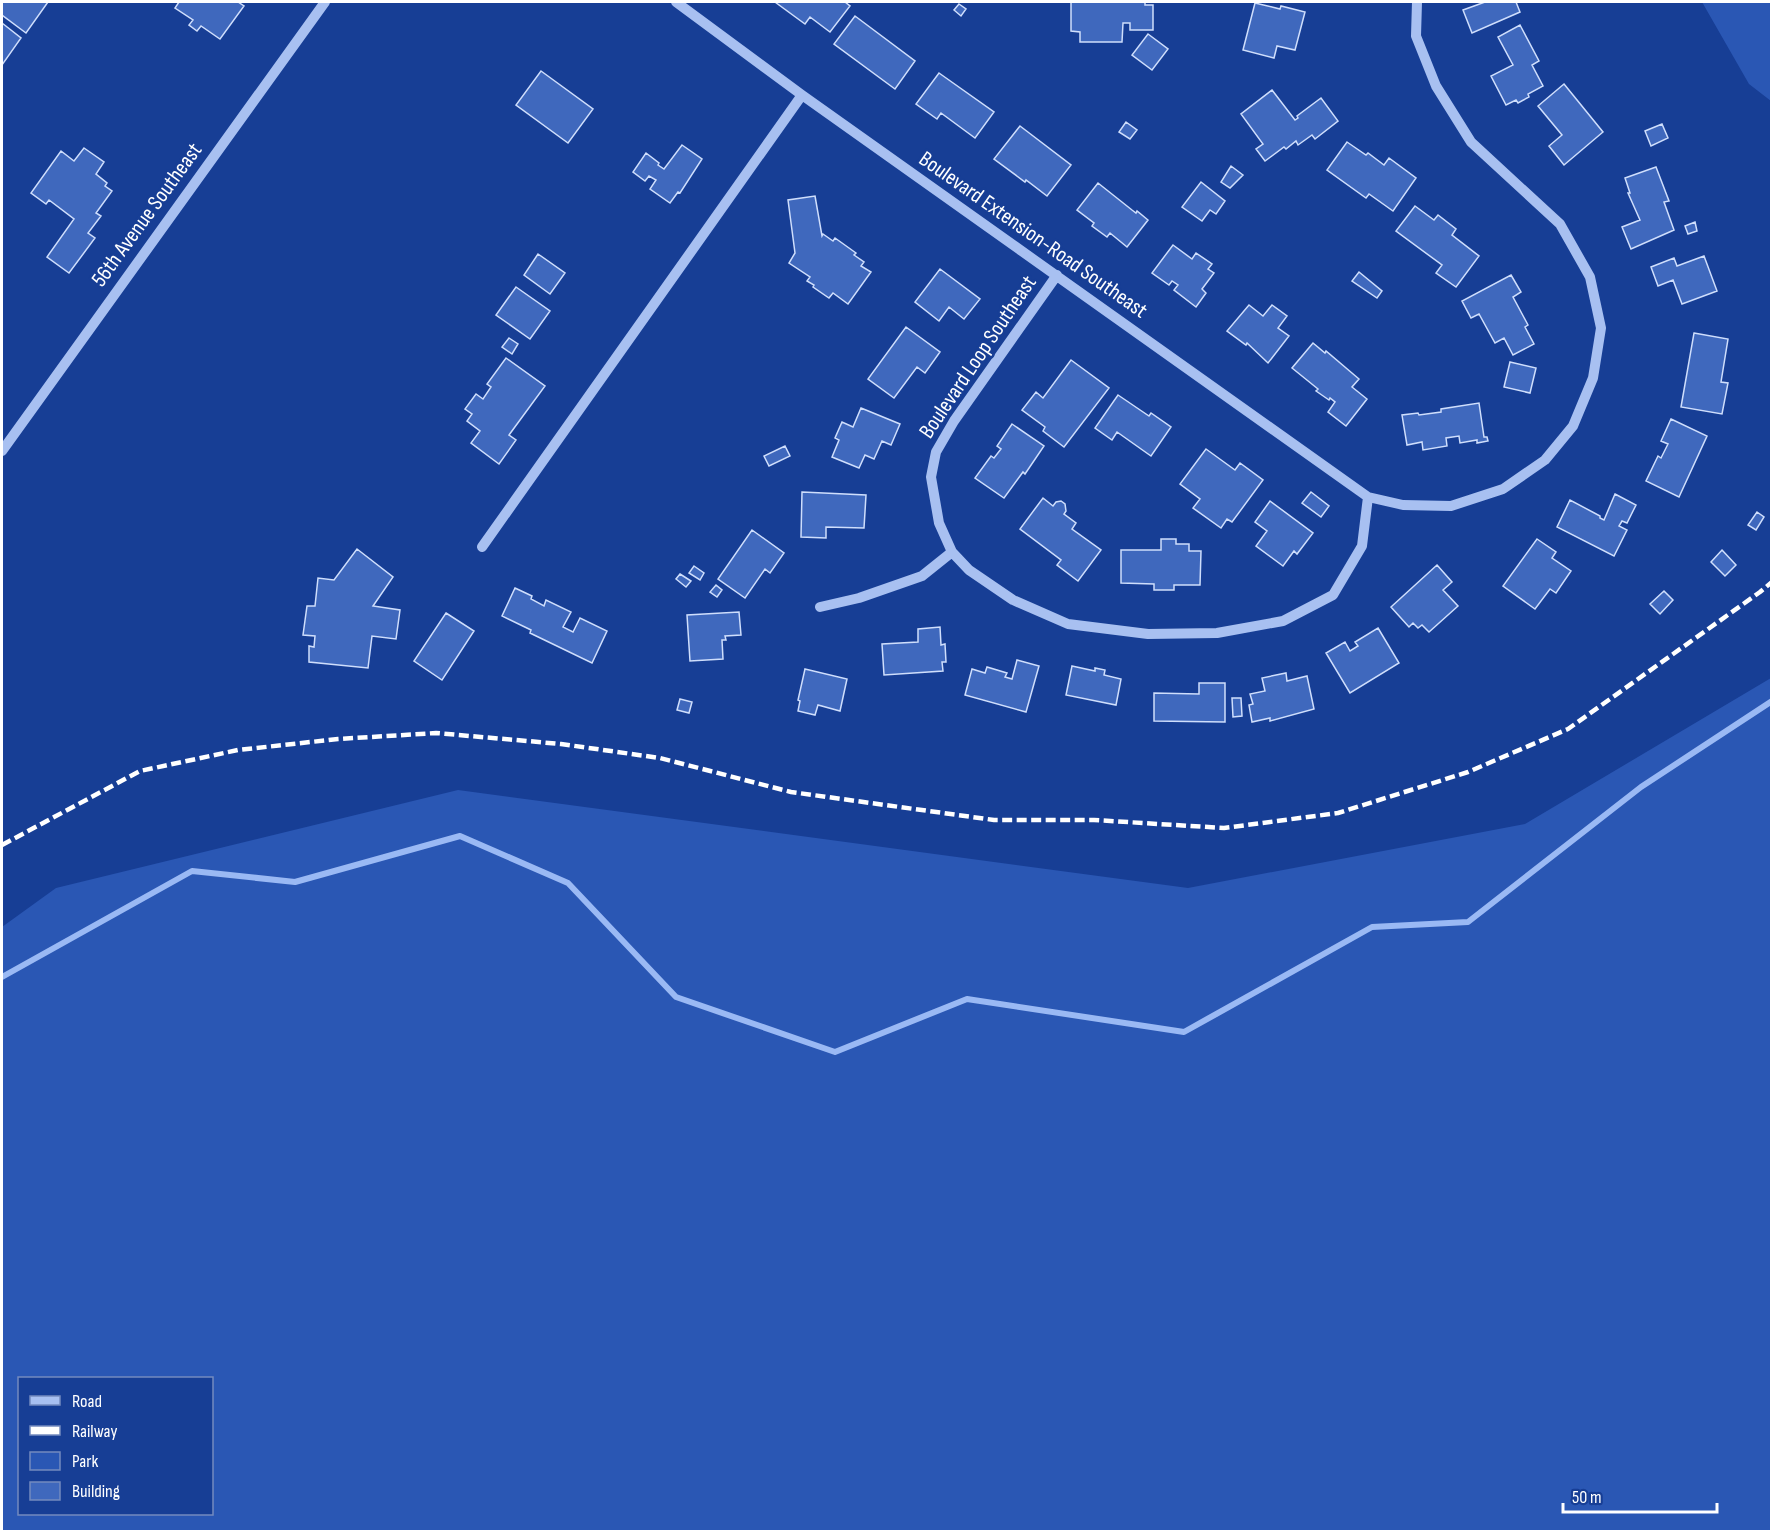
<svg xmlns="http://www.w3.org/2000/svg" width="1773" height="1533" viewBox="0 0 1773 1533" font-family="'Sofia Sans Condensed',sans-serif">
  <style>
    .green { fill: #2a57b4; fill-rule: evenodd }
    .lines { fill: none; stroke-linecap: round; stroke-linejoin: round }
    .stream { stroke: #9ab9f4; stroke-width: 6 }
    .building { fill: #3f68bd; stroke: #cfdefc; stroke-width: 1.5 }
    .minor { stroke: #a8c0f1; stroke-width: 10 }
    .rail { stroke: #fff; stroke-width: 4.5; stroke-dasharray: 10 4.5; stroke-linecap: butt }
    .labels { text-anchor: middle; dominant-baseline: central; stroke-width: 5; stroke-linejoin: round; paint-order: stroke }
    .street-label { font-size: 22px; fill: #fff; stroke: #173e95 }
  </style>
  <rect width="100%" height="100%" fill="#173e95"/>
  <path class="green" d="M 1702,2 L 1771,2 L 1771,101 L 1749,84 Z
    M 1771,678 L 1771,1531 L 2,1531 L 2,927 L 56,888 L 458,790 L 1188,888 L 1525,824 ZM 20,1378 L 212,1378 L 212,1514 L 20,1514 Z"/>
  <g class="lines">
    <path class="stream" d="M 2,977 L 192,871 L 295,882 L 460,836 L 568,883 L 676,997 L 835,1052 L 967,999 L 1184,1032 L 1372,927 L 1468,922 L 1641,787 L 1772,701"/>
  </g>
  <path class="building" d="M 2,2 L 48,2 L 26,33 L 2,15 Z
    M 179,2 L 238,2 L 244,6 L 220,39 L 201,26 L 197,31 L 189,25 L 193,20 L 175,8 Z
    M 775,2 L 845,2 L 850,6 L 830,32 L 810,17 L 805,24 Z
    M 1071,2 L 1145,2 L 1145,5 L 1153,5 L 1153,30 L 1130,30 L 1130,23 L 1123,23 L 1122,42 L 1080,42 L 1080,32 L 1071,31 Z
    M 1485,2 L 1516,2 L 1520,12 L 1472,33 L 1463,10 Z
    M 1255,3 L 1280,9 L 1281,6 L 1305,12 L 1295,50 L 1277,46 L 1274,58 L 1243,50 Z
    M 959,4 L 966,9 L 961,16 L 954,10 Z
    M 855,16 L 915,61 L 895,89 L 834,44 Z
    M 2,23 L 21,38 L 2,65 Z
    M 1520,25 L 1539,61 L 1532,65 L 1543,86 L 1528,94 L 1529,97 L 1518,103 L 1516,100 L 1506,105 L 1491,76 L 1513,65 L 1498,37 Z
    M 1148,34 L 1168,49 L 1152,70 L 1132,55 Z
    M 541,71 L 593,109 L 568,143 L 516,105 Z
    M 939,73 L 994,112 L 975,138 L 941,113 L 937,119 L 916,104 Z
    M 1564,84 L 1603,132 L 1564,165 L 1549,146 L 1562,135 L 1538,106 Z
    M 1272,90 L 1295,120 L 1298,118 L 1297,116 L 1321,98 L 1338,121 L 1315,139 L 1312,135 L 1298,145 L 1296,141 L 1286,149 L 1284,147 L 1265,161 L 1256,149 L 1263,144 L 1241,114 Z
    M 1126,122 L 1137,130 L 1130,139 L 1119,132 Z
    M 1662,124 L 1668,138 L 1651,146 L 1645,131 Z
    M 1020,126 L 1071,165 L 1047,196 L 1026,180 L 1025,182 L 994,159 Z
    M 1347,142 L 1366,155 L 1368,153 L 1384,165 L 1389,158 L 1416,178 L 1393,211 L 1369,194 L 1366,198 L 1327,170 Z
    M 682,145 L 702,159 L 680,193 L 678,192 L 670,203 L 650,189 L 656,180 L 649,176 L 645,181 L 633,172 L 646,153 L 659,163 L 658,165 L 664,169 Z
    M 84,148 L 104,162 L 96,174 L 107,183 L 105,186 L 112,191 L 96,213 L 101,216 L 88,233 L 95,238 L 69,273 L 47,257 L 74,219 L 49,200 L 46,204 L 31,193 L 61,151 L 74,161 Z
    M 1231,166 L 1243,175 L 1230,188 L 1221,182 Z
    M 1656,167 L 1669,201 L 1664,202 L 1674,230 L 1631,249 L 1622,227 L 1640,220 L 1628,193 L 1630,193 L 1625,178 Z
    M 1201,182 L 1225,201 L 1216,214 L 1210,210 L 1202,221 L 1182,207 Z
    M 1098,183 L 1132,210 L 1136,213 L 1137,211 L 1148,220 L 1127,247 L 1110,233 L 1107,237 L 1092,226 L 1094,223 L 1077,210 Z
    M 815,196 L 822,236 L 823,234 L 833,241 L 835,238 L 856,253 L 854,255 L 864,262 L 861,266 L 871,272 L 848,304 L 833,293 L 829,298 L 813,287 L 814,285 L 807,281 L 810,277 L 789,263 L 795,253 L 788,200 Z
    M 1415,206 L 1434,220 L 1438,215 L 1456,229 L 1452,235 L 1479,256 L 1456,287 L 1436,273 L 1442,265 L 1396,231 Z
    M 1695,222 L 1697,231 L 1688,234 L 1685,226 Z
    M 1173,245 L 1192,259 L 1196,253 L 1212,264 L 1208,269 L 1214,273 L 1202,289 L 1206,293 L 1196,307 L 1174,290 L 1178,285 L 1172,281 L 1169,285 L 1152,273 Z
    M 538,254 L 565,273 L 550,294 L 524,275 Z
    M 1704,256 L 1717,291 L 1682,304 L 1673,280 L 1658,286 L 1651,267 L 1674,258 L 1677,266 Z
    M 940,269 L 980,299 L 964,319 L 949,307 L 939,321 L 915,302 Z
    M 1359,272 L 1382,291 L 1377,298 L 1352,281 Z
    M 1511,275 L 1521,292 L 1513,297 L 1528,325 L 1525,327 L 1534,344 L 1513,355 L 1504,338 L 1495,343 L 1479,314 L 1471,318 L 1462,301 Z
    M 516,287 L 550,311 L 530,339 L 496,315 Z
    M 1249,305 L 1263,316 L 1272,305 L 1287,316 L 1278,328 L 1289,336 L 1268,363 L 1247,343 L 1246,345 L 1227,331 Z
    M 906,327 L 940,352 L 925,373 L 917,367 L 894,398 L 868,379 Z
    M 1694,333 L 1728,339 L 1721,382 L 1728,383 L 1722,414 L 1681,407 Z
    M 509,338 L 518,344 L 512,354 L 502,347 Z
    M 1313,343 L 1325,353 L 1326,351 L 1359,379 L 1352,387 L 1367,399 L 1346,426 L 1328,412 L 1335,402 L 1330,398 L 1329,400 L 1316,391 L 1318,389 L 1292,368 Z
    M 506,358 L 545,386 L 509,435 L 516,440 L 499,464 L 471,443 L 480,431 L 467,421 L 472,414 L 465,409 L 476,394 L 483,399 L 491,387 L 487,384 Z
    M 1071,360 L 1109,388 L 1064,447 L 1043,431 L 1045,427 L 1022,410 L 1036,392 L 1043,398 Z
    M 1510,362 L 1536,368 L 1530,393 L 1504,387 Z
    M 1118,395 L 1149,416 L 1151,413 L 1171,427 L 1151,456 L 1117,432 L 1112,440 L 1095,428 Z
    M 1479,403 L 1484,437 L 1487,437 L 1488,441 L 1477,443 L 1477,440 L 1460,443 L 1459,436 L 1446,438 L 1447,446 L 1423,450 L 1422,442 L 1407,445 L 1402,415 L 1418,413 L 1419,415 L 1441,412 L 1441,409 Z
    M 861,408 L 900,424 L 891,445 L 882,441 L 874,459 L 865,455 L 859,468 L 832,457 L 839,440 L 835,438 L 842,422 L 853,427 Z
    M 1671,419 L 1707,436 L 1679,497 L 1646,481 L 1658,456 L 1661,458 L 1668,444 L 1661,441 Z
    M 1012,424 L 1044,446 L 1025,474 L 1023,472 L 1004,498 L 975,478 L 991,456 L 994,458 L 1001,449 L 997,446 Z
    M 785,446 L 790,456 L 769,466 L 764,456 Z
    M 1206,449 L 1235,470 L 1240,463 L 1263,480 L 1232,522 L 1227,519 L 1221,528 L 1193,508 L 1200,499 L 1180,484 Z
    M 802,492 L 866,495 L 864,528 L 826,527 L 826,538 L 801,537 Z
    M 1311,492 L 1329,506 L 1321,517 L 1302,503 Z
    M 1615,494 L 1636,505 L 1627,523 L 1622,521 L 1619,526 L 1627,530 L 1614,556 L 1557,527 L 1570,500 L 1600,516 L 1600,518 L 1604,520 Z
    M 1043,498 L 1053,506 L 1056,502 L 1061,501 L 1065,504 L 1066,511 L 1064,514 L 1076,523 L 1072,529 L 1101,550 L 1078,581 L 1057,565 L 1061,560 L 1020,529 Z
    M 1270,501 L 1313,533 L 1297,554 L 1294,551 L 1283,566 L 1256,546 L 1267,531 L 1255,522 Z
    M 1757,512 L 1764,517 L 1756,530 L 1748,525 Z
    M 752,530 L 784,553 L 770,573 L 765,569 L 745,598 L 718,579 Z
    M 1161,539 L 1176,539 L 1176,544 L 1189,544 L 1189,551 L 1201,551 L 1200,585 L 1174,585 L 1174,590 L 1154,590 L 1154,584 L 1121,583 L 1121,550 L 1161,550 Z
    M 1537,539 L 1556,552 L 1552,558 L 1571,571 L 1556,593 L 1550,589 L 1535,609 L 1503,586 Z
    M 357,549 L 393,577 L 373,606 L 400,610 L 396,639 L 372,636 L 368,668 L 309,662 L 309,646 L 314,647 L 315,636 L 303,635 L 307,606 L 315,606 L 318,578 L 334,580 Z
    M 1722,550 L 1736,565 L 1725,576 L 1711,562 Z
    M 1437,565 L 1452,582 L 1443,590 L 1458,606 L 1429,632 L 1422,625 L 1418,628 L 1413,623 L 1409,627 L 1391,607 Z
    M 694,566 L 704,573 L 700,580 L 689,573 Z
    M 680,574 L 691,581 L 686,587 L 676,579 Z
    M 716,585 L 722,590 L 717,597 L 710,592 Z
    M 515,588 L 532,596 L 531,599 L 544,606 L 546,600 L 571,612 L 563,627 L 573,632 L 580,618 L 607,631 L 592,663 L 530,633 L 531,630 L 502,616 Z
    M 1664,591 L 1673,600 L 1660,614 L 1650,604 Z
    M 739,612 L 741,635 L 725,636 L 726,640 L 722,640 L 723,659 L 690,661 L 687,615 Z
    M 446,613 L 474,631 L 442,680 L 414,661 Z
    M 940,627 L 941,645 L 945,644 L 946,662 L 942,662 L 943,671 L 884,675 L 882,644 L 918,642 L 918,629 Z
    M 1378,628 L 1399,663 L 1350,693 L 1326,653 L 1345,642 L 1350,651 L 1358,646 L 1355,642 Z
    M 1017,660 L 1039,666 L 1026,712 L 965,695 L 972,669 L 985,673 L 987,667 L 1007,673 L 1005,677 L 1012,679 Z
    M 1072,666 L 1095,671 L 1095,668 L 1105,670 L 1104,675 L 1121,679 L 1116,705 L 1066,695 Z
    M 805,669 L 847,679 L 840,711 L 818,705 L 815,715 L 798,711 L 800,701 L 798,700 Z
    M 1286,673 L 1287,681 L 1307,676 L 1314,709 L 1270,721 L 1270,718 L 1252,722 L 1249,705 L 1253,704 L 1250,694 L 1265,691 L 1262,678 Z
    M 1199,683 L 1225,683 L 1225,722 L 1154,721 L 1154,693 L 1199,694 Z
    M 1232,698 L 1241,698 L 1242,716 L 1233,717 Z
    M 680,699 L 692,702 L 689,713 L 677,710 Z"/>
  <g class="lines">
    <path class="minor" d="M 676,2 L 802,95 L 1368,497 L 1403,505 L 1451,506 L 1503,489 L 1545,460 L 1573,426 L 1593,378 L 1601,328 L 1590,277 L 1560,224 L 1471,142 L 1436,86 L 1416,36 L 1417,2
      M 1057,275 L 954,421 L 936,452 L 931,477 L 939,523 L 952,552 L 969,570 L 1013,600 L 1068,624 L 1148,634 L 1217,633 L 1283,621 L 1333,595 L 1362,546 L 1368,497
      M 2,451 L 325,2
      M 482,547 L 802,95
      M 820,607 L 859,598 L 922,576 L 952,552"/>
    <path class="rail" d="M 2,845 L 140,771 L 238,750 L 338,739 L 436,733 L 561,744 L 660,758 L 791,792 L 994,820 L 1094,820 L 1224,828 L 1338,813 L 1468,772 L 1568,729 L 1760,592 L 1772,582"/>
  </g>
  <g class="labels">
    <g class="street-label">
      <text transform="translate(147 215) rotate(-54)">56th Avenue Southeast</text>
      <text transform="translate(1033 235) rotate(35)">Boulevard Extension-Road Southeast</text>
      <text transform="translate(978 357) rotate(-56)">Boulevard Loop Southeast</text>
    </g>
  </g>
  <rect width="1773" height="1533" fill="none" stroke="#ffffff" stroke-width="6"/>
  <rect x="18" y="1377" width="195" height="138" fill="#173e95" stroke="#748bbf" stroke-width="1.5"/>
  <rect x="30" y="1396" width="30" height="9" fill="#a8c0f1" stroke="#748bbf" stroke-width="1.5"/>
  <text x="72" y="1407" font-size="18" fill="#ffffff">Road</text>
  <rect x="30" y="1426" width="30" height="9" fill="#ffffff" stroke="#748bbf" stroke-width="1.5"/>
  <text x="72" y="1437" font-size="18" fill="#ffffff">Railway</text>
  <rect x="30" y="1452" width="30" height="18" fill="#2a57b4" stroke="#748bbf" stroke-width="1.5"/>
  <text x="72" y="1467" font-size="18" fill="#ffffff">Park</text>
  <rect x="30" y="1482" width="30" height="18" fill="#3f68bd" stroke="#748bbf" stroke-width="1.5"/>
  <text x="72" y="1497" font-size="18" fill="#ffffff">Building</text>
  <path d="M1563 1503v9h154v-9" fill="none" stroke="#ffffff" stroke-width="3"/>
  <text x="1572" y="1503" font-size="18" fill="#ffffff" stroke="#173e95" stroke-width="4.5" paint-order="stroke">50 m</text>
</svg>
